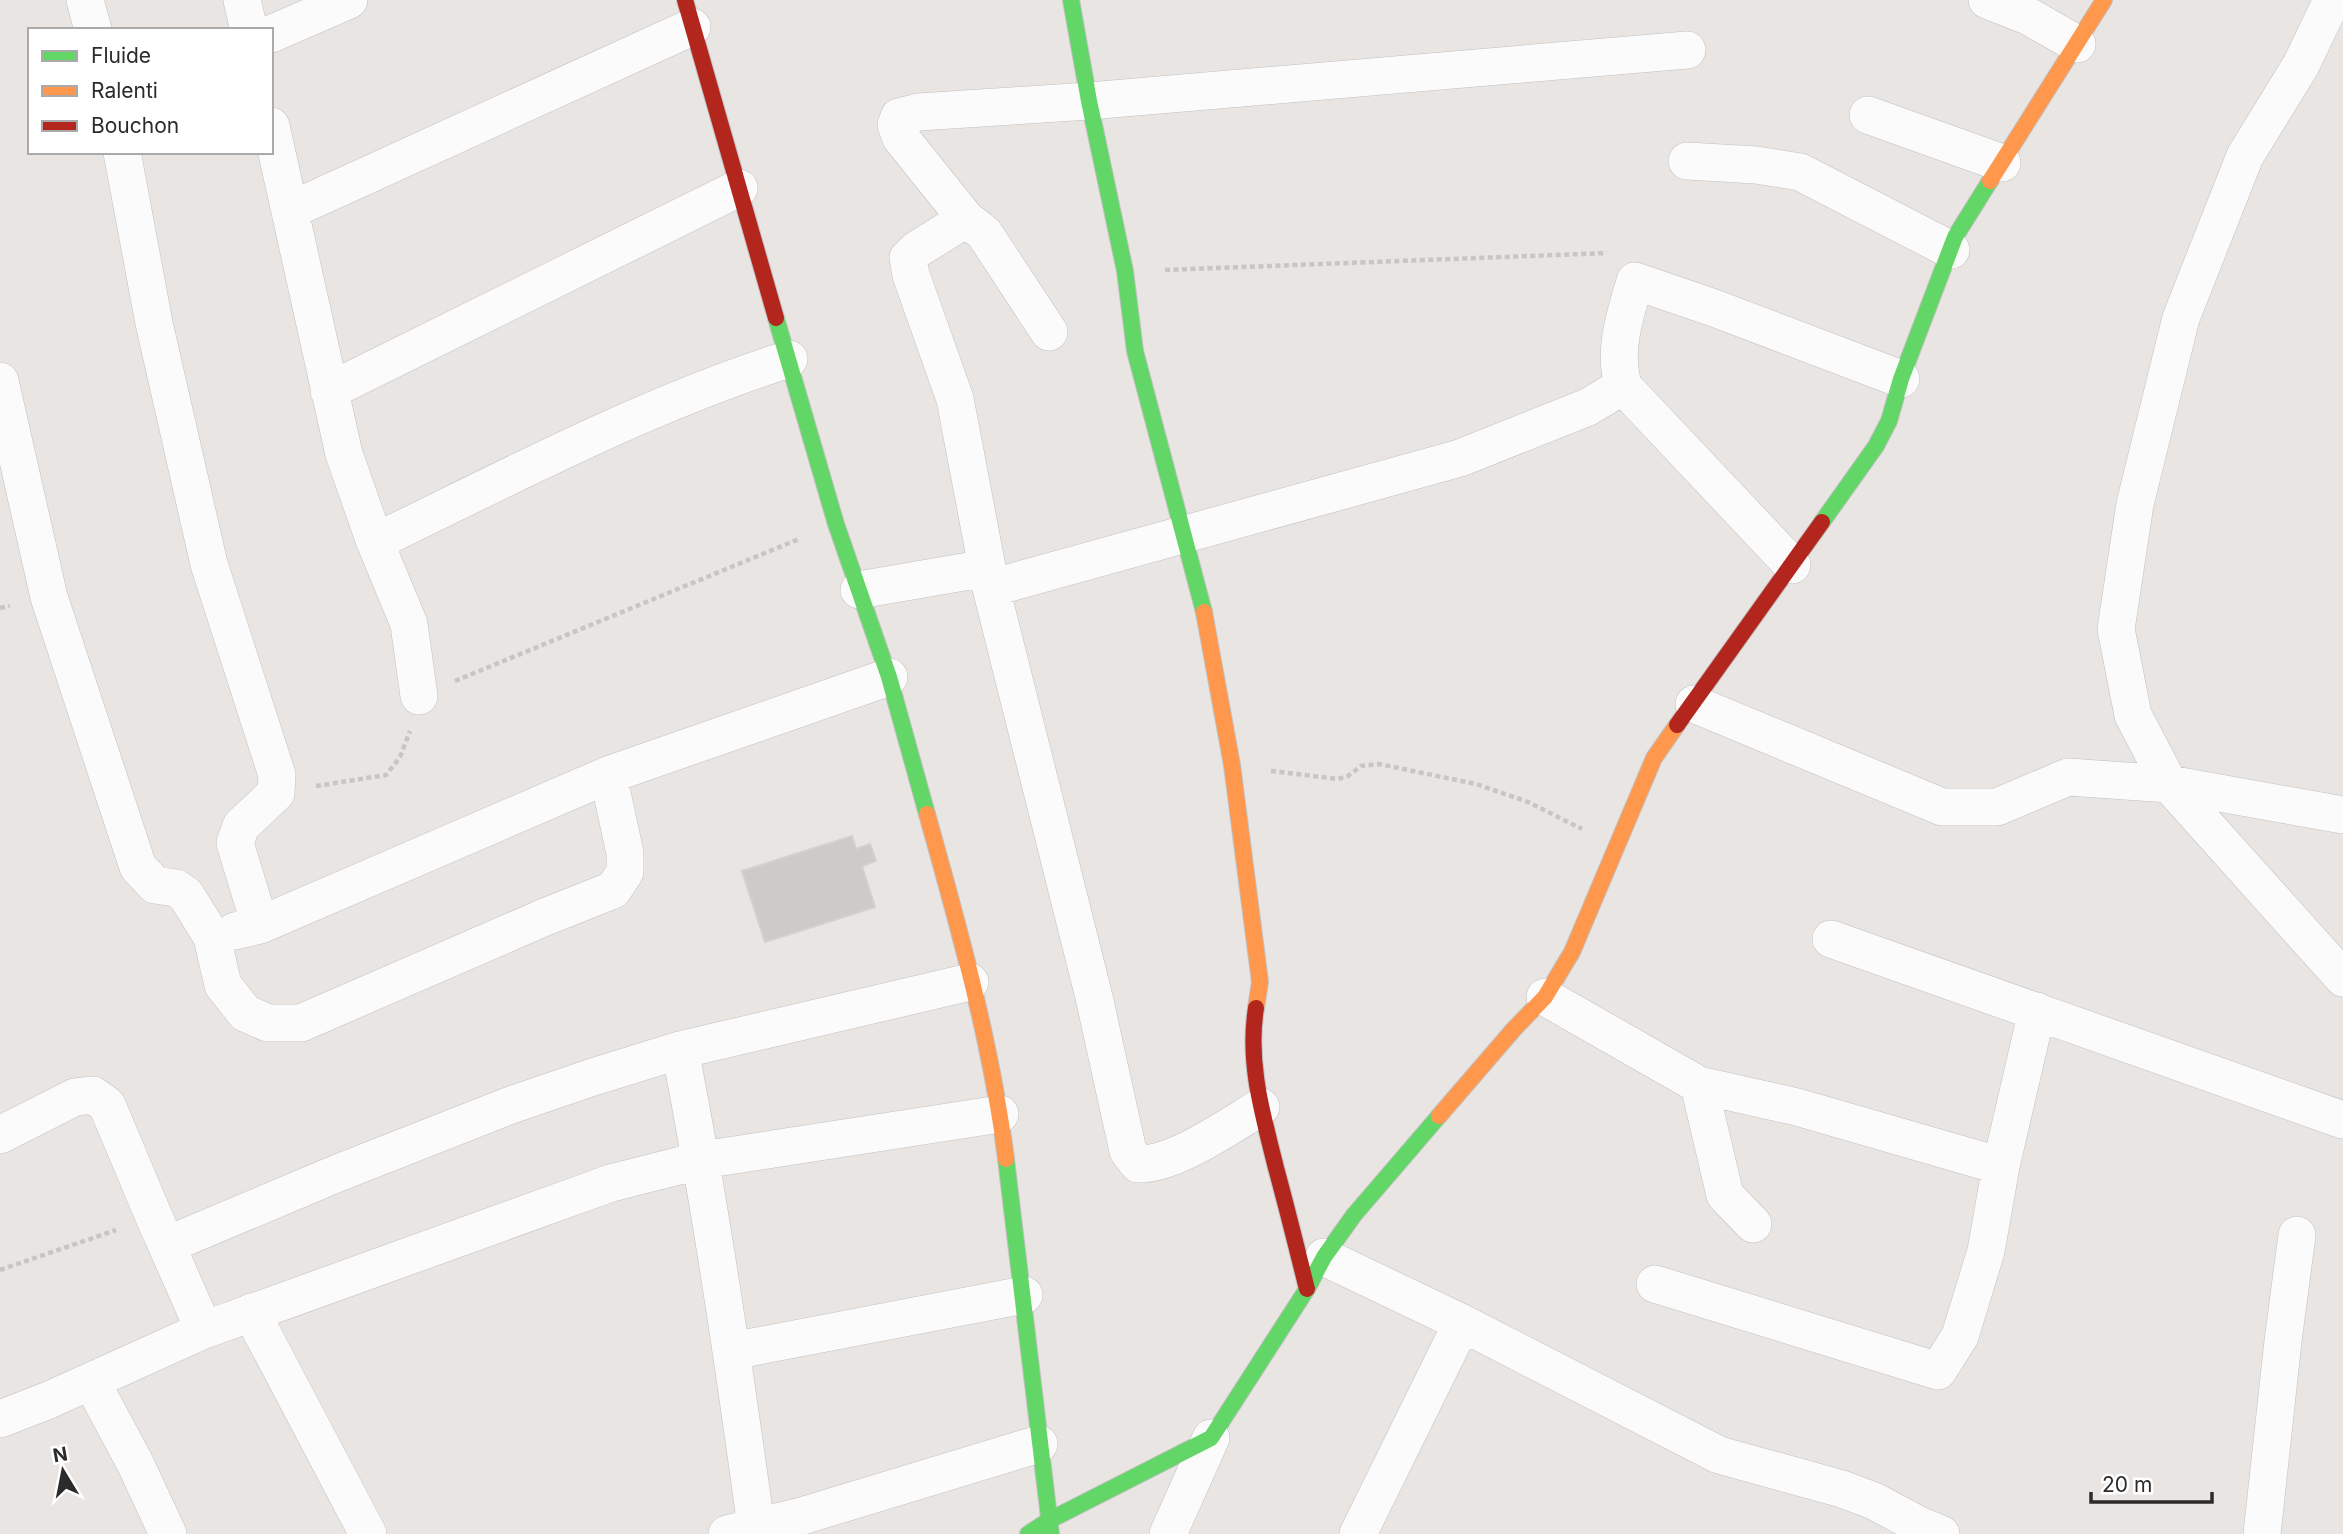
<svg xmlns="http://www.w3.org/2000/svg" width="2343" height="1534" viewBox="0 0 2343 1534" font-family="Inter,sans-serif">
  <style>
    .building { fill: #cdcbc8; stroke: #d3d1cd; stroke-width: 2 }
    .lines { fill: none; stroke-linecap: round; stroke-linejoin: round }
    .street-casing { stroke: #c2c1c1; stroke-width: 38 }
    .fast-casing { stroke: #c2c1c1; stroke-width: 18 }
    .slow-casing { stroke: #c2c1c1; stroke-width: 18 }
    .jam-casing { stroke: #c2c1c1; stroke-width: 18 }
    .path { stroke: #c6c6c6; stroke-width: 4.5; stroke-dasharray: 5 3.5; stroke-linecap: butt }
    .street { stroke: #fcfbfb; stroke-width: 37 }
    .fast { stroke: #63d668; stroke-width: 16 }
    .slow { stroke: #ff974d; stroke-width: 16 }
    .jam { stroke: #b3261e; stroke-width: 16 }
  </style>
  <rect width="100%" height="100%" fill="#e8e5e2"/>
  <path class="building" d="M 852,836 L 856,849 L 870,844 L 876,861 L 862,866 L 875,907 L 765,942 L 742,871 Z"/>
  <g class="lines">
    <g class="street-casing">
      <path id="street" d="M 85,0 L 93,30
        M 242,0 L 249,30
        M 1987,0 L 2028,16 L 2077,44
        M 2332,0 L 2301,65 L 2245,156 L 2181,318 L 2135,504 L 2116,629 L 2133,715 L 2169,784 L 2343,978
        M 271,34 L 349,0
        M 1868,115 L 2002,163
        M 271,126 L 344,454 L 375,542 L 409,624 L 419,696
        M 122,152 L 154,323 L 209,564 L 277,775 L 276,793 L 241,826 L 235,843 L 260,925
        M 1687,161 L 1756,165 L 1800,172 L 1951,250
        M 291,210 L 692,27
        M 966,219 L 916,250 L 908,258 L 911,275 L 955,399 L 991,588 L 1094,997 L 1128,1151 L 1138,1164 C 1175,1165 1229,1126 1261,1107
        M 1049,332 L 984,233 L 966,219 L 901,138 L 896,125 L 899,117 L 919,112 L 1089,101 L 1687,50
        M 0,381 L 49,597 L 138,867 L 155,885 L 176,888 L 186,895 L 212,937 L 223,985 L 245,1013 L 268,1023 L 301,1023 L 545,917 L 613,890 L 625,872 L 625,853 L 608,775
        M 329,391 L 739,188
        M 375,542 C 511,476 645,405 789,359
        M 1792,565 L 1623,386 C 1613,349 1625,316 1635,281 L 1714,308 L 1901,379
        M 991,588 L 1460,458 L 1588,407 L 1623,386
        M 859,590 L 987,568
        M 1694,704 L 1942,807 L 1997,807 L 2068,777 L 2169,784 L 2343,815
        M 235,931 L 260,925 L 608,775 L 889,677
        M 1831,939 L 2343,1120
        M 1545,997 L 1699,1085 L 1725,1195 L 1753,1224
        M 680,1050 C 711,1208 734,1367 756,1526
        M 1699,1085 L 1797,1107 L 2001,1166
        M 0,1135 L 75,1097 L 93,1095 L 107,1105 L 154,1217 L 204,1330
        M 167,1245 L 338,1173 L 511,1105 L 593,1077 L 680,1050 L 970,982
        M 1324,1257 L 1462,1323 L 1719,1455 L 1842,1489 L 1874,1501 L 1919,1525 L 1941,1534
        M 1655,1284 L 1938,1371 L 1960,1336 L 1986,1251 L 2001,1166 L 2037,1011
        M 251,1312 L 368,1534
        M 732,1351 L 1024,1295
        M 91,1381 L 135,1463 L 168,1534
        M 0,1419 L 49,1400 L 204,1330 L 611,1183 L 702,1160 L 1000,1114
        M 727,1534 L 802,1516 L 1039,1444
        M 1168,1534 L 1211,1438
        M 1358,1534 L 1462,1323
        M 2262,1534 L 2283,1341 L 2297,1235"/>
    </g>
    <g class="fast-casing">
      <path id="fast" d="M 1071,0 L 1089,101 L 1125,271 L 1135,351 L 1204,612
        M 776,318 L 836,524 L 889,677 L 927,814
        M 1822,522 L 1876,446 L 1889,421 L 1901,379 L 1955,237 L 1990,181
        M 1006,1159 L 1051,1534
        M 1028,1534 L 1048,1521 L 1211,1438 L 1307,1289 L 1324,1257 L 1354,1215 L 1439,1116"/>
    </g>
    <g class="slow-casing">
      <path id="slow" d="M 1990,181 L 2104,0
        M 1204,612 L 1232,765 L 1260,982 L 1256,1008
        M 927,814 C 959,928 991,1042 1006,1159
        M 1439,1116 L 1514,1029 L 1545,997 L 1572,952 L 1654,758 L 1677,725"/>
    </g>
    <g class="jam-casing">
      <path id="jam" d="M 685,0 L 776,318
        M 1677,725 L 1822,522
        M 1256,1008 C 1247,1063 1263,1115 1276,1168 C 1287,1208 1297,1249 1307,1289"/>
    </g>
    <path class="path" d="M 1165,270 L 1607,253
      M 0,608 L 10,606
      M 455,681 L 799,539
      M 1271,771 L 1338,779 L 1348,776 L 1361,766 L 1379,764 L 1476,784 L 1528,802 L 1582,829
      M 316,786 L 386,775 L 400,757 L 410,731
      M 0,1270 L 116,1230"/>
    <use href="#street" class="street"/>
    <use href="#fast" class="fast"/>
    <use href="#slow" class="slow"/>
    <use href="#jam" class="jam"/>
  </g>
  <rect x="28" y="28" width="245" height="126" fill="#ffffff" stroke="#aaaaaa" stroke-width="2"/>
  <rect x="42" y="51" width="35" height="10" fill="#63d668" stroke="#aaaaaa" stroke-width="2"/>
  <text x="91" y="63" font-size="21" fill="#2b2b2b">Fluide</text>
  <rect x="42" y="86" width="35" height="10" fill="#ff974d" stroke="#aaaaaa" stroke-width="2"/>
  <text x="91" y="98" font-size="21" fill="#2b2b2b">Ralenti</text>
  <rect x="42" y="121" width="35" height="10" fill="#b3261e" stroke="#aaaaaa" stroke-width="2"/>
  <text x="91" y="133" font-size="21" fill="#2b2b2b">Bouchon</text>
  <g transform="translate(63 1471) rotate(350)" stroke="#ffffff" stroke-width="5" paint-order="stroke">
  <path d="M0-5L12 26L0 18L-12 26Z" fill="#2b2b2b"/>
  <text y="-10" font-size="19" font-weight="bold" text-anchor="middle" fill="#2b2b2b">N</text>
  </g>
  <path d="M2091 1492v10h121v-10" fill="none" stroke="#2b2b2b" stroke-width="3.5"/>
  <text x="2102" y="1492" font-size="21" fill="#2b2b2b" stroke="#ffffff" stroke-width="5" paint-order="stroke">20 m</text>
</svg>
